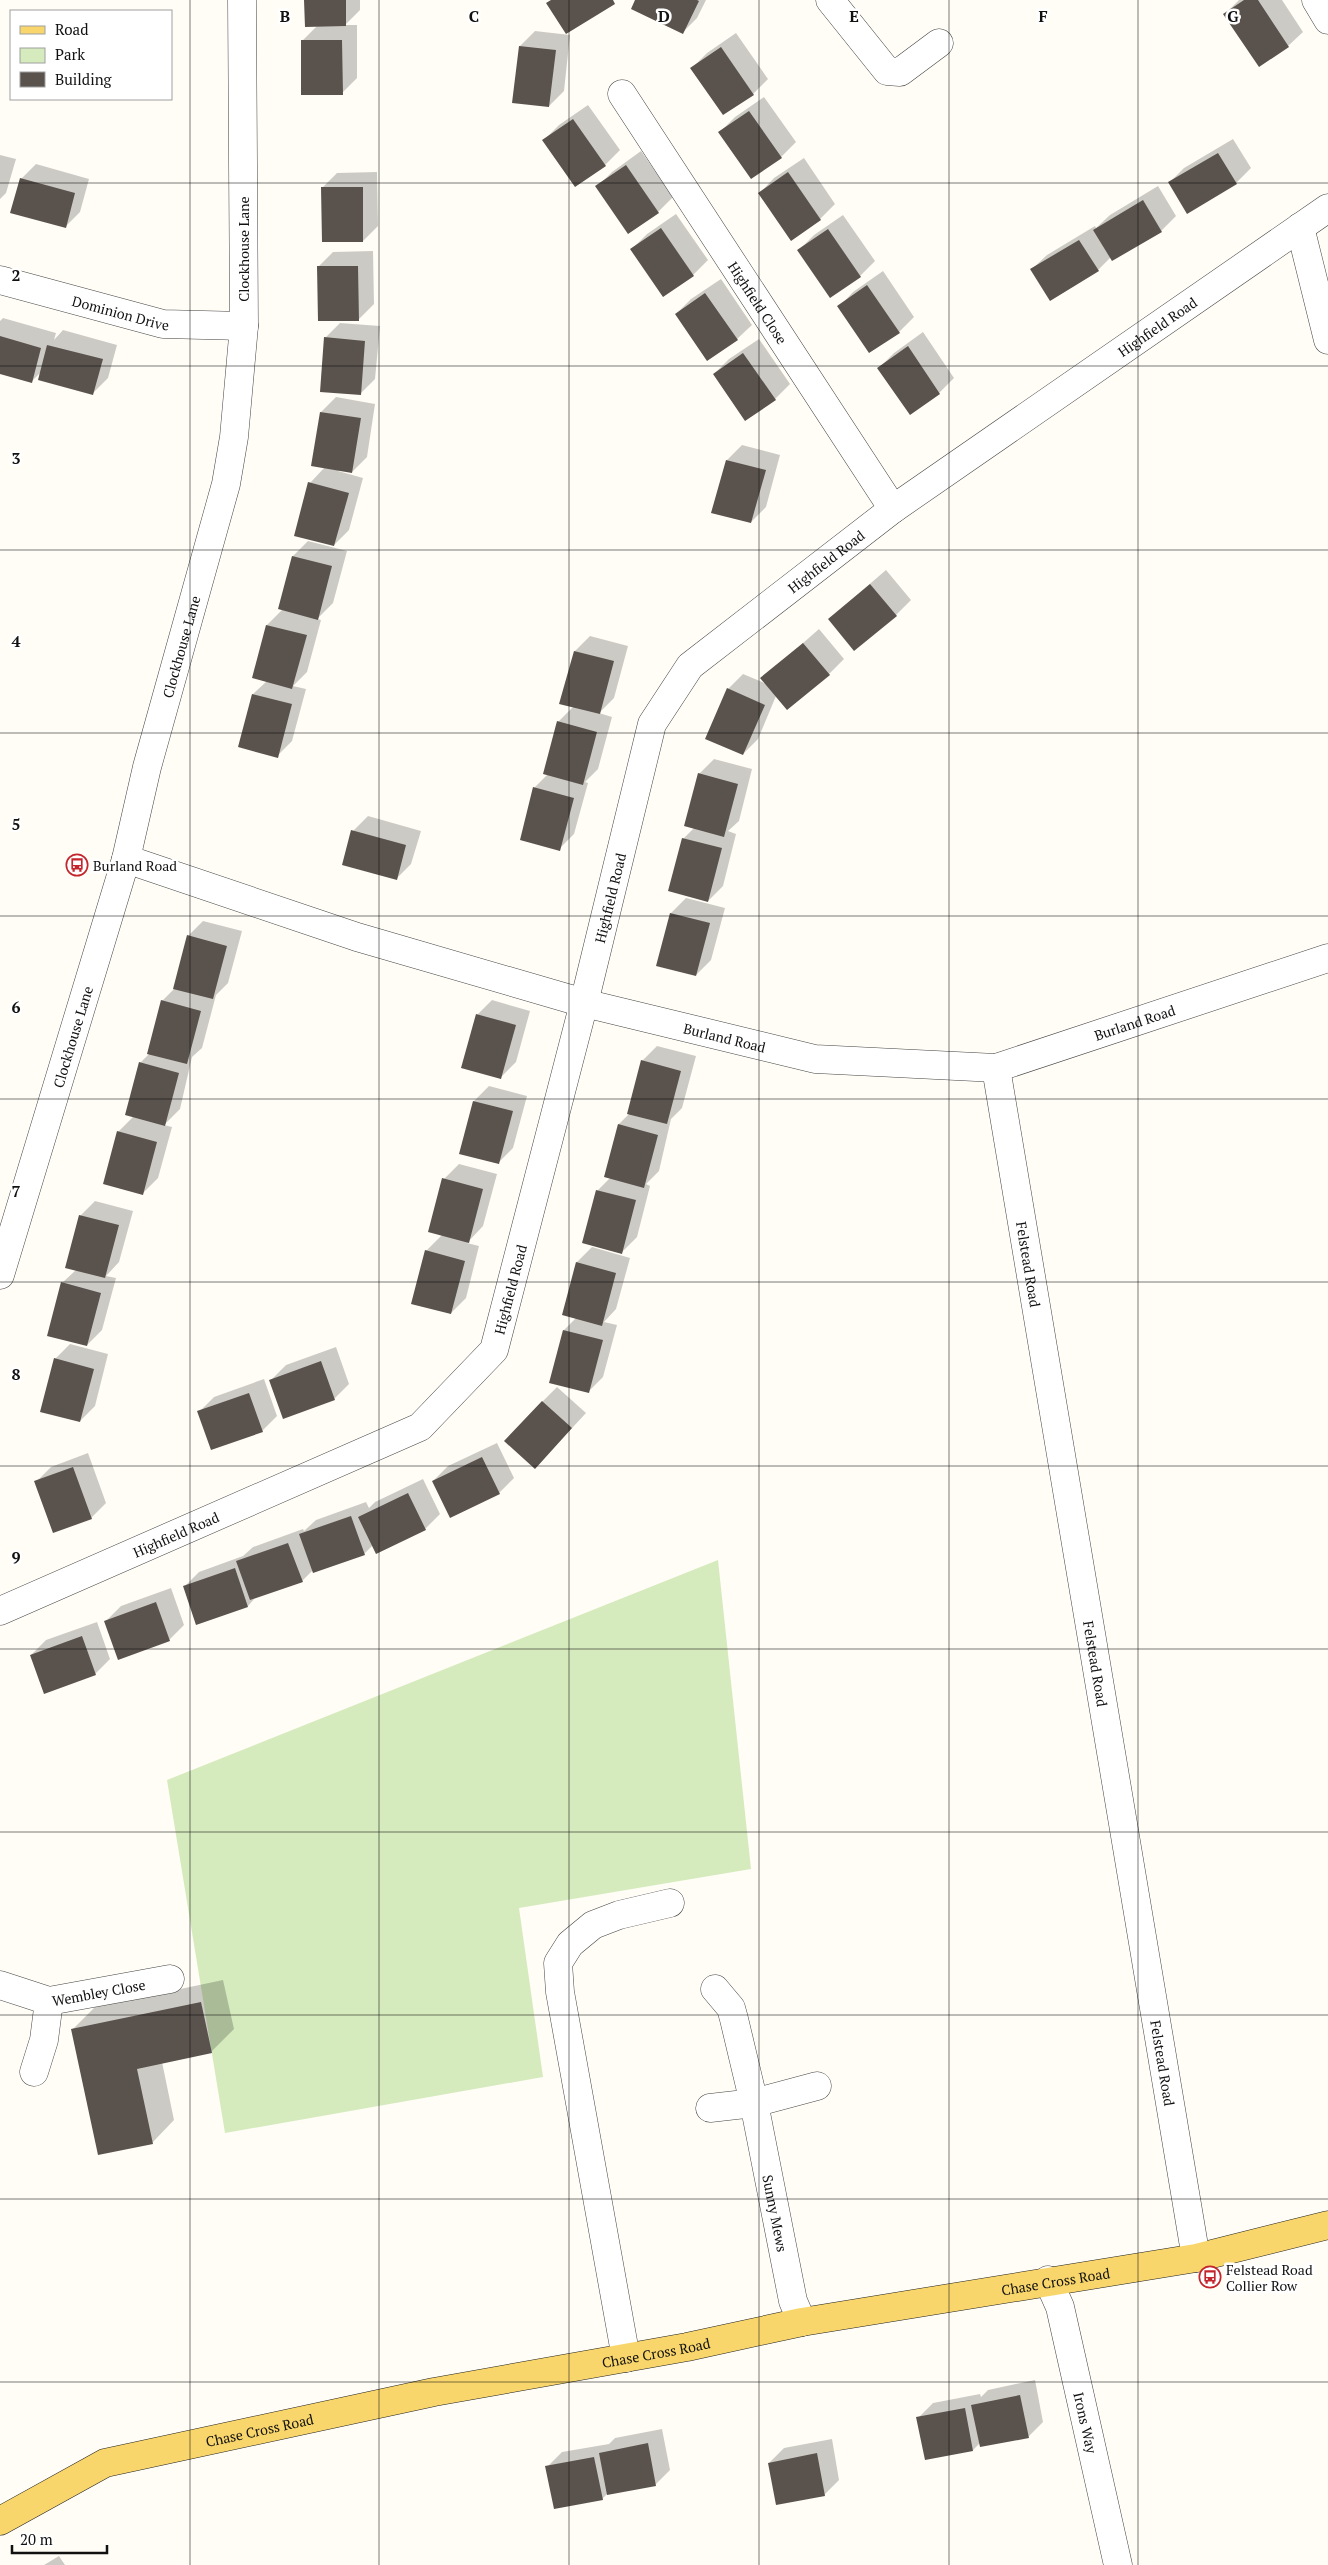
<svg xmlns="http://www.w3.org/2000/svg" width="1328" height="2565" viewBox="0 0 1328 2565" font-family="'PT Serif',serif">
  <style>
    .green { fill: #d5ebbd }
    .shadow { fill: #0003 }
    .building { fill: #5a524d }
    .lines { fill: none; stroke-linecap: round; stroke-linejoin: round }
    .minor-casing { stroke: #444; stroke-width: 29 }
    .major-casing { stroke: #222; stroke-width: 29 }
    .minor { stroke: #fff; stroke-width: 28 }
    .major { stroke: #f9d66b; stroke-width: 28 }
    .grid { fill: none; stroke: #111; stroke-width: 1; stroke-opacity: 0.55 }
    .labels { text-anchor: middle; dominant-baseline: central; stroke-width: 5; stroke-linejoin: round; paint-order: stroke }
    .street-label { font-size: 14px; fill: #111; stroke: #fff }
    .poi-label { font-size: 14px; fill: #111; stroke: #fff; text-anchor: start }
    .grid-label { font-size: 16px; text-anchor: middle; font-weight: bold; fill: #111; stroke: #fff; stroke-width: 5; stroke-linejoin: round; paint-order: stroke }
  </style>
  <rect width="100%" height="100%" fill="#fffdf5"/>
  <path class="green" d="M 718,1560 L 751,1869 L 519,1908 L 543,2077 L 225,2133 L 167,1780 Z"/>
  <path class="shadow" d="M 305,0 L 360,0 L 360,10 L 345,25 L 357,25 L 357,78 L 342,93 L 302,41 L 317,26 Z
    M 636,0 L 706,0 L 697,18 L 682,33 Z
    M 1239,0 L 1282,0 L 1303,32 L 1288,46 L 1225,14 Z
    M 535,31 L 570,35 L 564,91 L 549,106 L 514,102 L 520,46 Z
    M 736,33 L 768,79 L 753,94 L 692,68 L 707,53 Z
    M 764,97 L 796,142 L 781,157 L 720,132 L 735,117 Z
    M 588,105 L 620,150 L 605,165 L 544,140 L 559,125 Z
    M 1233,139 L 1251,168 L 1236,183 L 1170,182 L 1184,168 Z
    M 641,151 L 673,197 L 658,212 L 597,187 L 612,172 Z
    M 0,155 L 16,159 L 6,193 L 0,199 Z
    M 804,158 L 835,204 L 820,219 L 791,239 L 760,193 L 774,178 Z
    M 36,164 L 89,179 L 80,212 L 65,227 L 21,179 Z
    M 377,172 L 378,226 L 363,241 L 322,188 L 337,173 Z
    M 1158,186 L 1176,216 L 1161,231 L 1111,257 L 1098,270 L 1032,269 L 1047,255 L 1095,226 L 1096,228 L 1110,215 Z
    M 676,214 L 708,260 L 693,275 L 632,249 L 647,234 Z
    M 843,215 L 875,261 L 860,276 L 799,250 L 814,235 Z
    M 373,251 L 374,304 L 359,319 L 318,267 L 333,252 Z
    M 883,271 L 914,317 L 899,332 L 839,307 L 853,292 Z
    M 721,279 L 752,325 L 737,339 L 676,314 L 691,299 Z
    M 3,318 L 56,333 L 54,340 L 63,330 L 117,345 L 108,378 L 93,393 L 41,372 L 31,382 L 0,373 L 0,321 Z
    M 340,323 L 380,326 L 375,379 L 360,394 L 325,338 Z
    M 923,332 L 954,378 L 939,393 L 910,413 L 879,368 L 894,353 Z
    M 759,339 L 790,384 L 775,399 L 714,374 L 729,359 Z
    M 336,397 L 375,404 L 367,457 L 352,472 L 338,470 L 338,471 L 363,478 L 349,530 L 334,545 L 310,483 L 325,467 L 321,412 Z
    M 742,445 L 780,455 L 766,507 L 751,522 L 727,460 Z
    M 308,541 L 347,551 L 333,603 L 317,619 L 321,620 L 307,672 L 293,686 L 306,689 L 292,741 L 277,756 L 253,694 L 267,681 L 267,625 L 283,609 L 280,608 L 293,556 Z
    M 886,570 L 911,600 L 896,615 L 829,619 Z
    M 819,629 L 844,659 L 829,674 L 776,696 L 758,739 L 743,754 L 728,689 L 743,674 L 767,684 L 762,679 Z
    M 590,636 L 628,646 L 614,698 L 599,713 L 612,717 L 598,769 L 585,782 L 588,783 L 574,834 L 559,849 L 521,839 L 535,787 L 548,774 L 558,722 L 574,706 L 575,651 Z
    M 714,759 L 752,769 L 739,821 L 728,831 L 736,834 L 723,886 L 708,901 L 683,839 L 694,828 L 699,774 Z
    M 368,816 L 421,831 L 411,864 L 396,879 L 353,831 Z
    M 686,898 L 725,908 L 711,960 L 696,975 L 671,913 Z
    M 203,921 L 242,931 L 228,983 L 216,995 L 202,1048 L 192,1057 L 180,1109 L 164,1125 L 172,1127 L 158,1178 L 143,1193 L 118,1132 L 134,1116 L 140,1063 L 150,1053 L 162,1001 L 174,989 L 188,936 Z
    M 492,1000 L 530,1011 L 516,1062 L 501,1077 L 477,1015 Z
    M 657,1046 L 696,1056 L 682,1108 L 671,1119 L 659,1171 L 646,1184 L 650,1186 L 637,1237 L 622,1252 L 597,1191 L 610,1178 L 605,1176 L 619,1124 L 630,1113 L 642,1061 Z
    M 489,1086 L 527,1096 L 513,1148 L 498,1163 L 474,1101 Z
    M 459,1164 L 497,1174 L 483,1226 L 467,1243 L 479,1246 L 466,1298 L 451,1313 L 426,1251 L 443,1234 L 444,1179 Z
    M 95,1201 L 133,1211 L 119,1262 L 106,1276 L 116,1278 L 102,1330 L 87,1345 L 62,1283 L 76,1270 L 80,1216 Z
    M 592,1247 L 630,1258 L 616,1309 L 604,1322 L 617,1325 L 603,1377 L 588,1392 L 564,1330 L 576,1318 L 577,1262 Z
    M 70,1344 L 108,1354 L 95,1406 L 80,1421 L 55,1359 Z
    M 336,1347 L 349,1384 L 334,1399 L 271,1380 L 286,1365 Z
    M 264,1379 L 277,1416 L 262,1431 L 199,1412 L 214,1397 Z
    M 557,1387 L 586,1413 L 535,1468 L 542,1402 Z
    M 497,1443 L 514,1478 L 499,1493 L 433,1481 L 448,1466 Z
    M 88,1453 L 106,1503 L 91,1518 L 36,1482 L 51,1467 Z
    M 423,1479 L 440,1514 L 425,1529 L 373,1545 L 364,1554 L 313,1570 L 302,1581 L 257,1596 L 248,1606 L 197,1624 L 184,1587 L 199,1572 L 243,1556 L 253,1547 L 303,1529 L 304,1531 L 316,1520 L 366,1502 L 369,1508 L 375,1502 Z
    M 171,1588 L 184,1625 L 169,1640 L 106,1621 L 121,1606 Z
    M 97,1622 L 110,1659 L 95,1674 L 31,1655 L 46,1640 Z
    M 223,1980 L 234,2029 L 211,2052 L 162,2062 L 174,2120 L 152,2143 L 72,2030 L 95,2007 Z
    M 1035,2380 L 1043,2422 L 1028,2437 L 980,2443 L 973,2450 L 926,2459 L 918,2418 L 933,2403 L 980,2394 L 981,2397 L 988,2390 Z
    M 662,2429 L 670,2470 L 655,2485 L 608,2493 L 602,2499 L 547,2467 L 562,2452 L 609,2444 L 615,2438 Z
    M 832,2439 L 839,2480 L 824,2495 L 769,2463 L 784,2448 Z
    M 59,2556 L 65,2565 L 44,2565 Z"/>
  <path class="building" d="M 304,0 L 346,0 L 346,26 L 305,27 Z
    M 551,0 L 613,0 L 615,4 L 566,34 L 546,3 Z
    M 635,0 L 697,0 L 699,1 L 683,34 L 631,9 Z
    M 1244,0 L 1258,0 L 1289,47 L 1259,67 L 1223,14 Z
    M 301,40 L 342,40 L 343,95 L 301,95 Z
    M 519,46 L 556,50 L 549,107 L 512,103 Z
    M 721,47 L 754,95 L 723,115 L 690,68 Z
    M 749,111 L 782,158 L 751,179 L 718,132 Z
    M 573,119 L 606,166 L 575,187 L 542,140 Z
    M 1218,153 L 1237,184 L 1187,214 L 1168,182 Z
    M 626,165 L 659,213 L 628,234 L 595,186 Z
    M 788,172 L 821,220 L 791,241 L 758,193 Z
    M 20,178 L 75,193 L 66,228 L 10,213 Z
    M 321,187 L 363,187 L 363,242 L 322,242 Z
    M 1143,200 L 1162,232 L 1112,261 L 1093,230 Z
    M 661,228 L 694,276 L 663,297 L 630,249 Z
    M 828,229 L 861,277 L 830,298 L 797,250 Z
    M 1079,240 L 1099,271 L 1050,301 L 1030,269 Z
    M 317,266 L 358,266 L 359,321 L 318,321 Z
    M 867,285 L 900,333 L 869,353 L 837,306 Z
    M 705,293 L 738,340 L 707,361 L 675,314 Z
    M 0,336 L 41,348 L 32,383 L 0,374 Z
    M 324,337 L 365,341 L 361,395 L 320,392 Z
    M 47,345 L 103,359 L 93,395 L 38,380 Z
    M 908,346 L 940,394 L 910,415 L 877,368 Z
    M 743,353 L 776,400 L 745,421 L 713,374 Z
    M 320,412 L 361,418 L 352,473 L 311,466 Z
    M 726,460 L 766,470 L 751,523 L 711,513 Z
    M 308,482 L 349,493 L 334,546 L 294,536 Z
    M 292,556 L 332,566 L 318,620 L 278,609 Z
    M 870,584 L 897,616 L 854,651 L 828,619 Z
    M 266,625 L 307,635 L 292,689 L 252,678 Z
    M 803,643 L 830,675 L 787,710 L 760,678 Z
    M 574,651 L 614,661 L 600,714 L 559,704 Z
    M 727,688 L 765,705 L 743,755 L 705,739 Z
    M 252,694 L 292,704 L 278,758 L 238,747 Z
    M 557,721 L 597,732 L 583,785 L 543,774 Z
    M 698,773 L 738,784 L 724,837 L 684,826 Z
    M 533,787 L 574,798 L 560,851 L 520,840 Z
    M 351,830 L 406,845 L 397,880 L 342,865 Z
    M 682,838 L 722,848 L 708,902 L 668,891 Z
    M 670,913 L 710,923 L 696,976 L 656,966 Z
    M 187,935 L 227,946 L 213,999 L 173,989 Z
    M 161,1000 L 201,1011 L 187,1064 L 147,1054 Z
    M 476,1014 L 516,1025 L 501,1079 L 461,1068 Z
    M 641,1060 L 681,1071 L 667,1124 L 627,1114 Z
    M 139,1062 L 179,1073 L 165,1126 L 125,1115 Z
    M 473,1101 L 513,1111 L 499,1164 L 459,1154 Z
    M 618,1124 L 658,1135 L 644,1188 L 604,1177 Z
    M 117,1131 L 157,1142 L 143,1195 L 103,1184 Z
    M 442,1178 L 483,1189 L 469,1243 L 428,1232 Z
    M 596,1190 L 636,1200 L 622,1254 L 582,1243 Z
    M 79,1215 L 119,1225 L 105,1278 L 65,1268 Z
    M 425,1250 L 465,1261 L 451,1314 L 411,1304 Z
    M 576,1262 L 616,1273 L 602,1326 L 562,1315 Z
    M 61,1282 L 101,1293 L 87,1346 L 47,1336 Z
    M 563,1330 L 603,1340 L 589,1393 L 549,1383 Z
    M 54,1358 L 94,1369 L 80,1422 L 40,1412 Z
    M 321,1361 L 335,1400 L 283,1419 L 269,1380 Z
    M 249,1393 L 263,1432 L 211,1450 L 197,1411 Z
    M 542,1401 L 572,1428 L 535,1469 L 504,1441 Z
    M 482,1457 L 500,1494 L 450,1518 L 432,1481 Z
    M 73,1467 L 92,1519 L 53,1533 L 34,1481 Z
    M 408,1493 L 426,1530 L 376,1554 L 358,1517 Z
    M 351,1516 L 365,1555 L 313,1573 L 299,1534 Z
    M 288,1543 L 303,1582 L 250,1600 L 236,1561 Z
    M 235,1568 L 248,1607 L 196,1625 L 183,1586 Z
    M 156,1602 L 170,1641 L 118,1660 L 104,1621 Z
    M 82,1636 L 96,1675 L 44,1694 L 30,1655 Z
    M 201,2002 L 212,2053 L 137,2069 L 153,2144 L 98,2155 L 71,2029 Z
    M 1020,2395 L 1029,2438 L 980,2447 L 971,2405 Z
    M 965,2408 L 973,2451 L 925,2460 L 916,2417 Z
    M 648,2443 L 656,2486 L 607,2495 L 599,2453 Z
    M 817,2453 L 825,2496 L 776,2505 L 768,2463 Z
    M 594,2457 L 603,2500 L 554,2509 L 545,2466 Z"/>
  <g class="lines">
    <g class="minor-casing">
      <g id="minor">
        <path d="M 830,0 L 887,71 L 900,72 L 939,43"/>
        <path d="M 1316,0 L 1328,20"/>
        <path id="s1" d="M 622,94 L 893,509"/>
        <path d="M 1300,227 L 1328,340"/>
        <path id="s2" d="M 0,280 L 163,324 L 244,326"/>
        <path id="s3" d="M 126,859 L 357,937 L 584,1003 L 815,1059 L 996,1068 L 1328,958"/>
        <path id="s4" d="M 996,1068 L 1196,2258"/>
        <path id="s5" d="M 0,1275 L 126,859 L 147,767 L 226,484 L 234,437 L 244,326 L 242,0"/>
        <path id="s6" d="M 0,1611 L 420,1427 L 494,1350 L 584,1003 L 652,724 L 690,666 L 893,509 L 1328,208"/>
        <path id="s7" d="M 0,1985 L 49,2001 L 170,1979"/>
        <path id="s8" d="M 715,1989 L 731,2008 L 734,2019 L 754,2103 L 793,2301 L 802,2322"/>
        <path d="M 34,2072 L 44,2040 L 49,2001"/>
        <path d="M 710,2108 L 754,2103 L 817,2086"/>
        <path id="s9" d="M 1048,2280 L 1060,2307 L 1118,2565"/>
        <path d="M 626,2358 L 560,1992 L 558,1963 L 570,1944 L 593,1925 L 619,1915 L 670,1903"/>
      </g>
    </g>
    <g class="major-casing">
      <g id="major">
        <path id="s10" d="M 0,2521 L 105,2463 L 434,2392 L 687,2347 L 802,2322 L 1196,2258 L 1328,2225"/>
      </g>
    </g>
    <use href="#minor" class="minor"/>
    <use href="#major" class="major"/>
  </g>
  <path class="grid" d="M 190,0 L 190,2565M 379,0 L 379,2565M 569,0 L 569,2565M 759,0 L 759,2565M 949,0 L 949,2565M 1138,0 L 1138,2565M 0,183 L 1328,183M 0,366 L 1328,366M 0,550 L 1328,550M 0,733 L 1328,733M 0,916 L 1328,916M 0,1099 L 1328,1099M 0,1282 L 1328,1282M 0,1466 L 1328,1466M 0,1649 L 1328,1649M 0,1832 L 1328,1832M 0,2015 L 1328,2015M 0,2199 L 1328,2199M 0,2382 L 1328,2382"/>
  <defs>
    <g id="bus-ring" transform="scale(1.125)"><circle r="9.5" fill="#fff" stroke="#c4262e" stroke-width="1.5"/><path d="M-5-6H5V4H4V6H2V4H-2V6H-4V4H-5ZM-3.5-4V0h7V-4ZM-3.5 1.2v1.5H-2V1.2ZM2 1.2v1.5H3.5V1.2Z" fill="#c4262e"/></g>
  </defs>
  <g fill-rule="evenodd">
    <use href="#bus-ring" x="77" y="865"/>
    <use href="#bus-ring" x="1210" y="2277"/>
  </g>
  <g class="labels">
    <g class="street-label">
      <text transform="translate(243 249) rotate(-90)">Clockhouse Lane</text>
      <text stroke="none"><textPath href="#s1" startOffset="249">Highfield Close</textPath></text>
      <text stroke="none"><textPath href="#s2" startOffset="125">Dominion Drive</textPath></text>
      <text stroke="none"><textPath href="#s6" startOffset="1858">Highfield Road</textPath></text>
      <text stroke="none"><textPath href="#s6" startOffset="1452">Highfield Road</textPath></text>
      <text stroke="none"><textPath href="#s5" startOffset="654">Clockhouse Lane</textPath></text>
      <text stroke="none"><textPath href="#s6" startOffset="1032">Highfield Road</textPath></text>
      <text stroke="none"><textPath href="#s3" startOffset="1045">Burland Road</textPath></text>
      <text stroke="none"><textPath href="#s5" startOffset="249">Clockhouse Lane</textPath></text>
      <text stroke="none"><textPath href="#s3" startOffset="625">Burland Road</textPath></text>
      <text stroke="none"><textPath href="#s4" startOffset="199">Felstead Road</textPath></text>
      <text stroke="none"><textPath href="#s6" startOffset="628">Highfield Road</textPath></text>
      <text stroke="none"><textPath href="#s6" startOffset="192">Highfield Road</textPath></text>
      <text stroke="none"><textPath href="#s4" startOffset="604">Felstead Road</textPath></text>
      <text stroke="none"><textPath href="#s7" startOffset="102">Wembley Close</textPath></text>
      <text stroke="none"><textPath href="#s4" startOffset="1009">Felstead Road</textPath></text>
      <text stroke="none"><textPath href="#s8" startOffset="235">Sunny Mews</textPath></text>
      <text stroke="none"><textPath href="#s10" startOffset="1088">Chase Cross Road</textPath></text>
      <text stroke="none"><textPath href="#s10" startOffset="682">Chase Cross Road</textPath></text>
      <text stroke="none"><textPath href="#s9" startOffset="148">Irons Way</textPath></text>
      <text stroke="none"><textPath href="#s10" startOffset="278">Chase Cross Road</textPath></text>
    </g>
    <g class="poi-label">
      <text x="93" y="865">Burland Road</text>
      <text x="1226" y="2269">Felstead Road<tspan x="1226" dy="16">Collier Row</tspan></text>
    </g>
  </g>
  <g class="grid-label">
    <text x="285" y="22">B</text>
    <text x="474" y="22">C</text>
    <text x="664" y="22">D</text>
    <text x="854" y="22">E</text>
    <text x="1043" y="22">F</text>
    <text x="1233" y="22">G</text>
    <text x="16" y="281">2</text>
    <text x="16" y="464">3</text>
    <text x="16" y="647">4</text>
    <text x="16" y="830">5</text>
    <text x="16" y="1013">6</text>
    <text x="16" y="1197">7</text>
    <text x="16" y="1380">8</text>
    <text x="16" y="1563">9</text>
  </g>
  <rect x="10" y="10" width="162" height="90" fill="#ffffff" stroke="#a0a0a0"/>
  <rect x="20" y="26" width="25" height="8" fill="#f9d66b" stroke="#a0a0a0"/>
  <text x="55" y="35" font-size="15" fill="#111111">Road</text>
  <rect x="20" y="48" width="25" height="15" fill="#d5ebbd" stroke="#a0a0a0"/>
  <text x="55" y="60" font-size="15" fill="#111111">Park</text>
  <rect x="20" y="72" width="25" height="15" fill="#5a524d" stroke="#a0a0a0"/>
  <text x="55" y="85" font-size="15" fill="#111111">Building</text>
  <path d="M12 2545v8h95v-8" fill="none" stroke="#111111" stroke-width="2.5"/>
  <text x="20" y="2545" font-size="15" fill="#111111" stroke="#ffffff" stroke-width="4" paint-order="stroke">20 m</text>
</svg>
